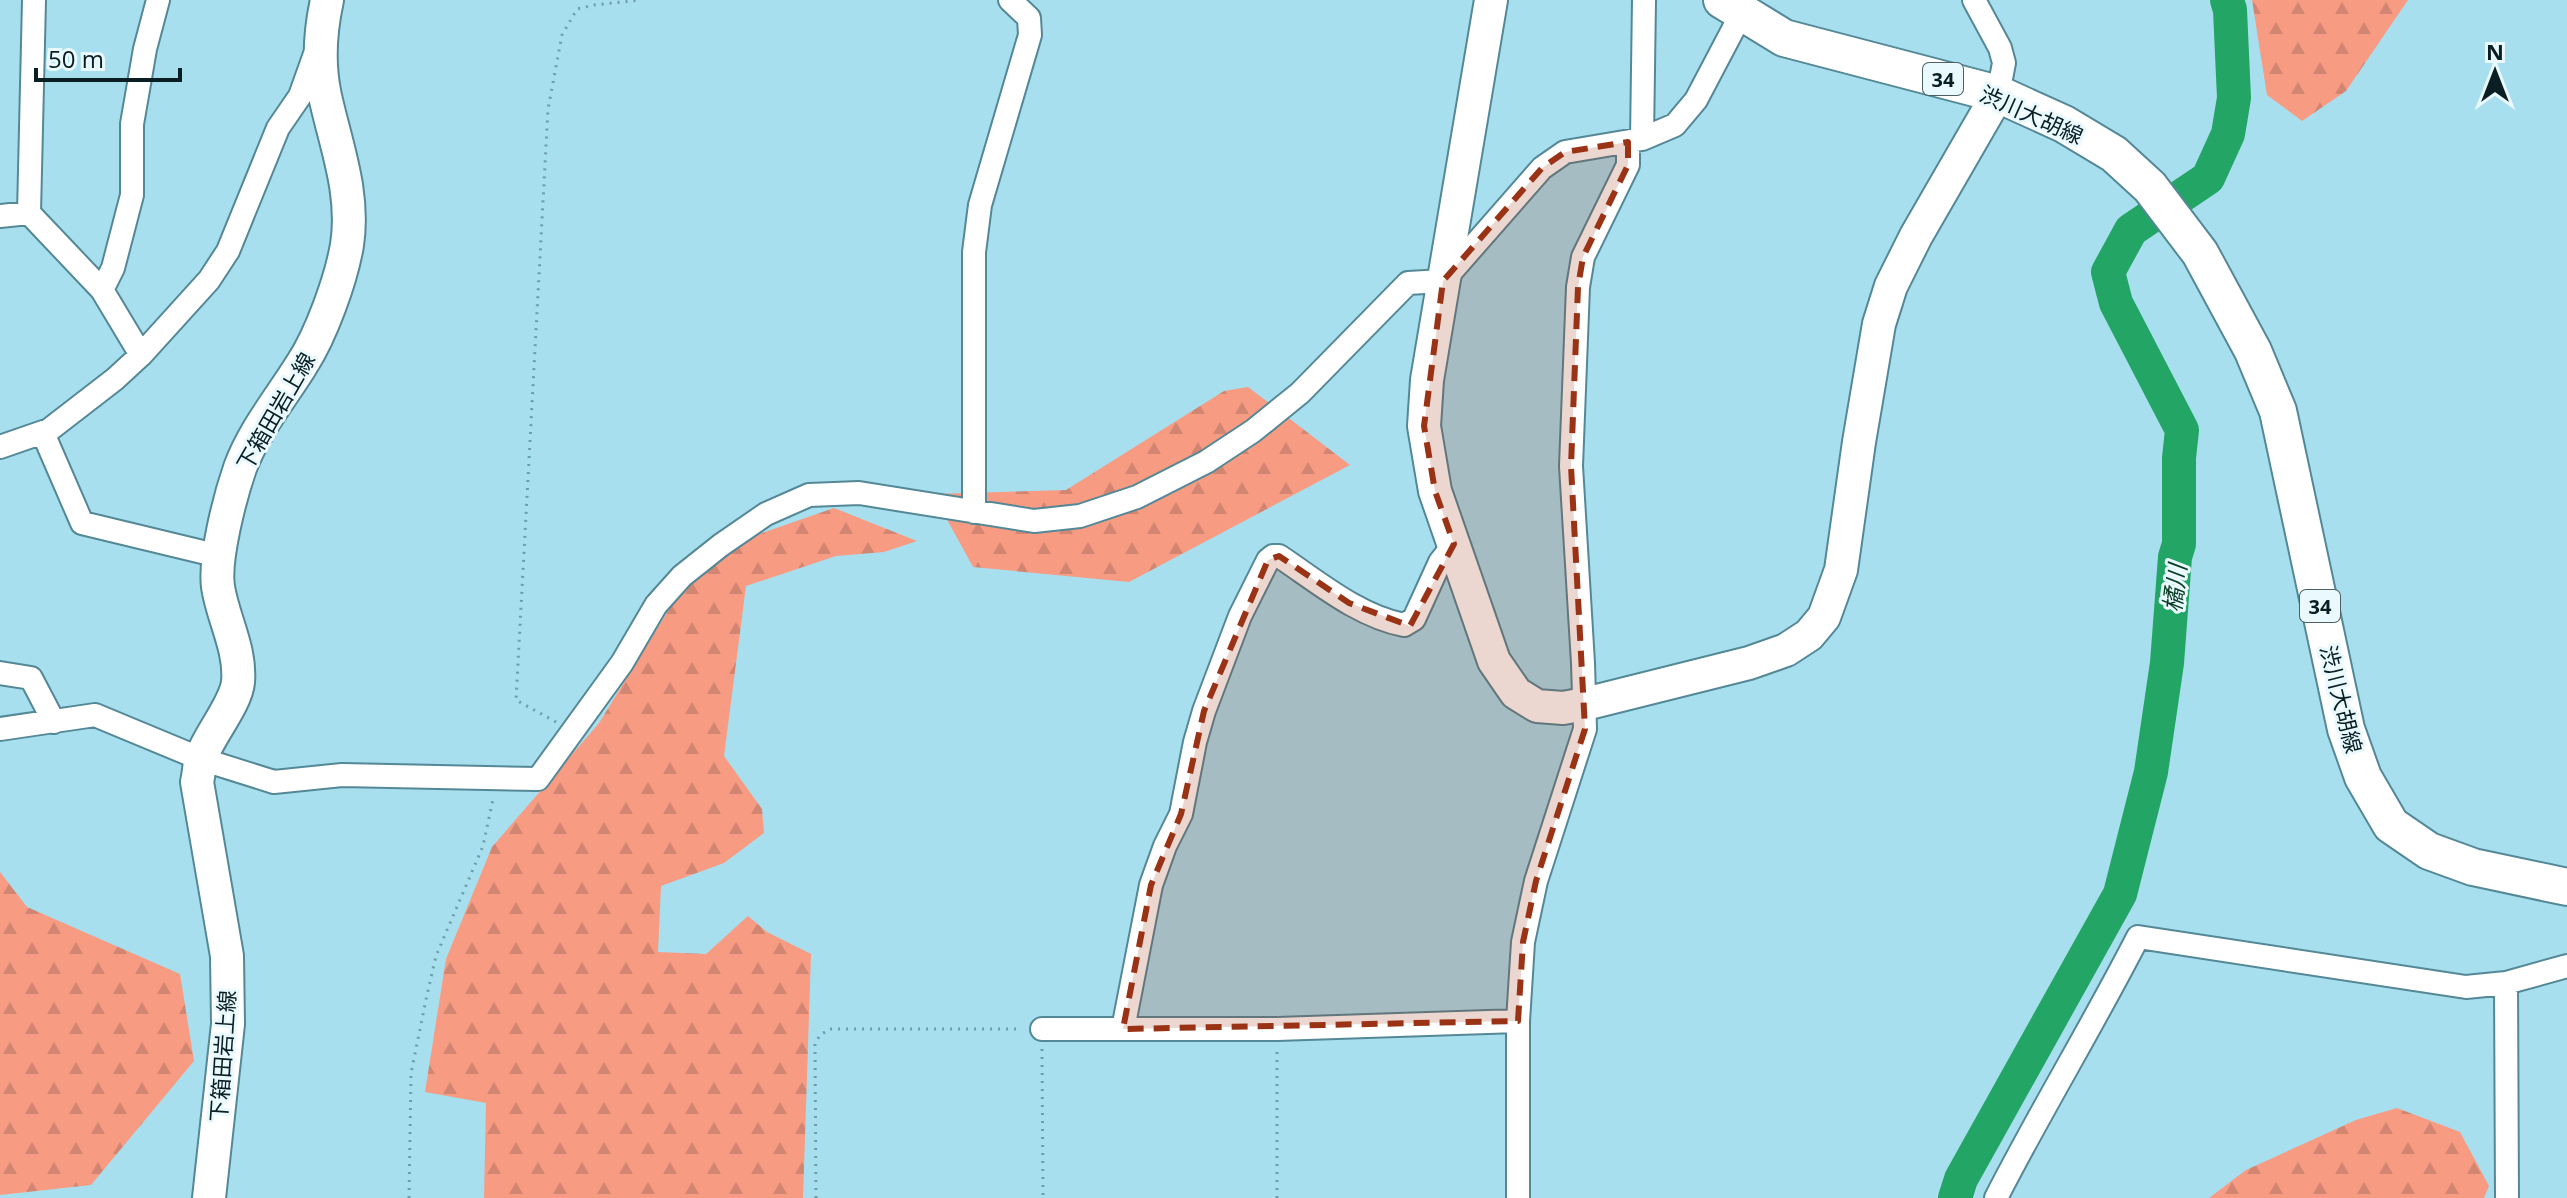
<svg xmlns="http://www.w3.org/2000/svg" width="2567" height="1198" viewBox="0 0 2567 1198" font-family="'Open Sans','Noto Sans JP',sans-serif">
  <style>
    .forest { fill: url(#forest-firs) }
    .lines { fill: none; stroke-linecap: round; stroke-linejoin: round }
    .river { stroke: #22a565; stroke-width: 34 }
    .street-casing { stroke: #548896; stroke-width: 26 }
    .secondary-casing { stroke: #548896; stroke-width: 36 }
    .primary-casing { stroke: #548896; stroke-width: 40 }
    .path { stroke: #709ca7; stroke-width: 3; stroke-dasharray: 2 6; stroke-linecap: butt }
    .street { stroke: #fff; stroke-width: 22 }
    .secondary { stroke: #fff; stroke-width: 32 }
    .primary { stroke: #fff; stroke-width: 36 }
    .marked { fill: #9a3315; fill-opacity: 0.2; stroke: #9a3315; stroke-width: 6; stroke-dasharray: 16 10; stroke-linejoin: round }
    .labels { text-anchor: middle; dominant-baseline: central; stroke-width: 6; stroke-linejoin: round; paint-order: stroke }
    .shield { fill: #e9f9fe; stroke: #4c6065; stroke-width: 2 }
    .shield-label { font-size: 20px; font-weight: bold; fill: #091f24 }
    .street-label { font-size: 22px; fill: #091f24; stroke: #e9f9fe }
    .water-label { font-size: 24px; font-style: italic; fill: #083c22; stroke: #e9f9fe }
  </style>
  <defs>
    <pattern id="forest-firs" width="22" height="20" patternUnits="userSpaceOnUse" patternTransform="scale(2)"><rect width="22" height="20" fill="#f79b82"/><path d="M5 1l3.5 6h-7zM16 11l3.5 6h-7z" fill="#d28570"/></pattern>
  </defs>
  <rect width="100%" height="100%" fill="#a8dfee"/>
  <path class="forest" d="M 2252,0 L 2408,0 L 2346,91 L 2302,121 L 2267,95 Z
    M 1248,387 L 1350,465 L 1129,582 L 973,567 L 933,494 L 1066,490 L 1224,391 Z
    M 834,508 L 917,541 L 884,552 L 836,556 L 746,586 L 724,756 L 762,809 L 764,833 L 724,863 L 661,886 L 658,952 L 706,954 L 748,916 L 767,932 L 811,954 L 803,1198 L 484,1198 L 486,1103 L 425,1092 L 446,959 L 492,847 L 599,723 L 681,590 L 748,538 Z
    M 0,872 L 27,907 L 180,974 L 194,1061 L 91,1185 L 0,1195 Z
    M 2397,1108 L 2460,1132 L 2489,1186 L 2484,1198 L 2209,1198 L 2246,1170 L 2356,1120 Z"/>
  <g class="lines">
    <path class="river" d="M 1955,1198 L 1961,1179 L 2120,894 L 2151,772 L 2167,663 L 2175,557 L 2179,544 L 2179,458 L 2182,430 L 2116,303 L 2108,272 L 2131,230 L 2208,178 L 2228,134 L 2234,98 L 2230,10 L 2227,0"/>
    <g class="street-casing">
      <path id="street" d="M 34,0 L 29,213 L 102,290 L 141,355
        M 1974,0 L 2000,48 L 2004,63 L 1998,94
        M 1642,139 L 1644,0
        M 0,216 L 29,213
        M 102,290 L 113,268 L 132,195 L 132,124 L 145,49 L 158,0
        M 43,433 L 82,523 L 219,556
        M 0,447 L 49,430 L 115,379 L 141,355 L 209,280 L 228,251 L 278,128 L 300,96 L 315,54
        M 974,512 L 974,252 L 980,205 L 1030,35 L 1029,18 L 1010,0
        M 0,673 L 31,678 L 54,722
        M 0,729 L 95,715 L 201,759 L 274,782 L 342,775 L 538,779 L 622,663 L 656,605 L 682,576 L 721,545 L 766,514 L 809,495 L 859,493 L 1034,521 L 1080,516 L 1137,497 L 1206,462 L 1253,431 L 1300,393 L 1408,283 L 1443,281 L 1542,168 L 1565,152 L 1642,139 L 1675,125 L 1696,100 L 1746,5
        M 2506,983 L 2507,1198
        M 1042,1029 L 1277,1029 L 1518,1021
        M 1123,1029 L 1151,885 L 1165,846 L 1181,814 L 1195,742 L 1204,711 L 1240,616 L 1268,560 L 1273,556 L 1279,556 C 1318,582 1358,616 1404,625 L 1414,619 L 1440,562 L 1454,544
        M 1518,1198 L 1518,1021 L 1523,942 L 1536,881 L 1585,729 L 1583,663 L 1571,466 L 1578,287 L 1583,257 L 1628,165 L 1628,142
        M 1996,1198 C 2041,1110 2093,1025 2138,937 L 2466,987 L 2506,983 L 2567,966"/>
    </g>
    <g class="secondary-casing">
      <path id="secondary" d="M 1491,0 L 1427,380 L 1424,426 L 1435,491 L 1494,661 L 1516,693 L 1537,706 L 1563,708 L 1585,704 L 1749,663 L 1786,650 L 1809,635 L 1824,617 L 1841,570 L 1859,442 L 1879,324 L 1891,286 L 1916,236 L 1998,94
        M 209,1198 L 228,1024 L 227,956 L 197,782 C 199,774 199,765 201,758 C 209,735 236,704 238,682 C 241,649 223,619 218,587 C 214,558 230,497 240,468 C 254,430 281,398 302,364 C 321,335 341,280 347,245 C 355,193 336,146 325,96 C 318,64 320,32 327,0"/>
    </g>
    <g class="primary-casing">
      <path id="primary" d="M 1722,0 L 1784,38 L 1998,94 L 2064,124 L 2114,154 L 2150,187 L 2200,253 L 2253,351 L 2278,411 L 2346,729 L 2363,777 L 2391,825 L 2429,851 L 2473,867 L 2567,887"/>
    </g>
    <path class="path" d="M 556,722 L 516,700 L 548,109 L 562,35 L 577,9 L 594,5 L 641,0
      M 1042,1049 L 1043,1198
      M 409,1198 L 411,1073 L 427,995 L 436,956 L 483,846 L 493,799
      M 816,1198 L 815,1044 L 820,1035 L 830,1029 L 1022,1029
      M 1277,1198 L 1277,1048"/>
    <use href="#street" class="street"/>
    <use href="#secondary" class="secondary"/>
    <use href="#primary" class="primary"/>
  </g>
  <path class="marked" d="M 1628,142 L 1628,165 L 1583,257 L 1578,287 L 1571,466 L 1585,729 L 1536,881 L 1523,942 L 1518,1021 L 1123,1029 L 1151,885 L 1181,814 L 1204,711 L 1268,560 L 1279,556 L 1349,603 L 1410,626 L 1454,544 L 1435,491 L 1424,426 L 1443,281 L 1542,168 L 1565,152 Z"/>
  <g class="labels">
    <g class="shield">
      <rect x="1923" y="63" width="40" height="32" rx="6"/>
      <rect x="2300" y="590" width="40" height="32" rx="6"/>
    </g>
    <g class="shield-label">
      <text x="1943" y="79">34</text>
      <text x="2320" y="606">34</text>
    </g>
    <g class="street-label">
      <text transform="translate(2032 114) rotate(24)">渋川大胡線</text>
      <text transform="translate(275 411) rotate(-60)">下箱田岩上線</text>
      <text transform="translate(2342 699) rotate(76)">渋川大胡線</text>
      <text transform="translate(222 1056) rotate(-86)">下箱田岩上線</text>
    </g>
    <g class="water-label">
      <text transform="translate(2174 588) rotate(-83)">橘川</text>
    </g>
  </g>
  <g transform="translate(2495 72)" stroke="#e9f9fe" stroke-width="6" paint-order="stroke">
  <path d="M0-6L14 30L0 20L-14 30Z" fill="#091f24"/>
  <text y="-12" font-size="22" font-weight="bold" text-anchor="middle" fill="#091f24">N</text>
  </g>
  <path d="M36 68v12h144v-12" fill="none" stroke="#091f24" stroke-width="4"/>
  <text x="48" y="68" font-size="24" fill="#091f24" stroke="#e9f9fe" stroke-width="6" paint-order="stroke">50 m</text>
</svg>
